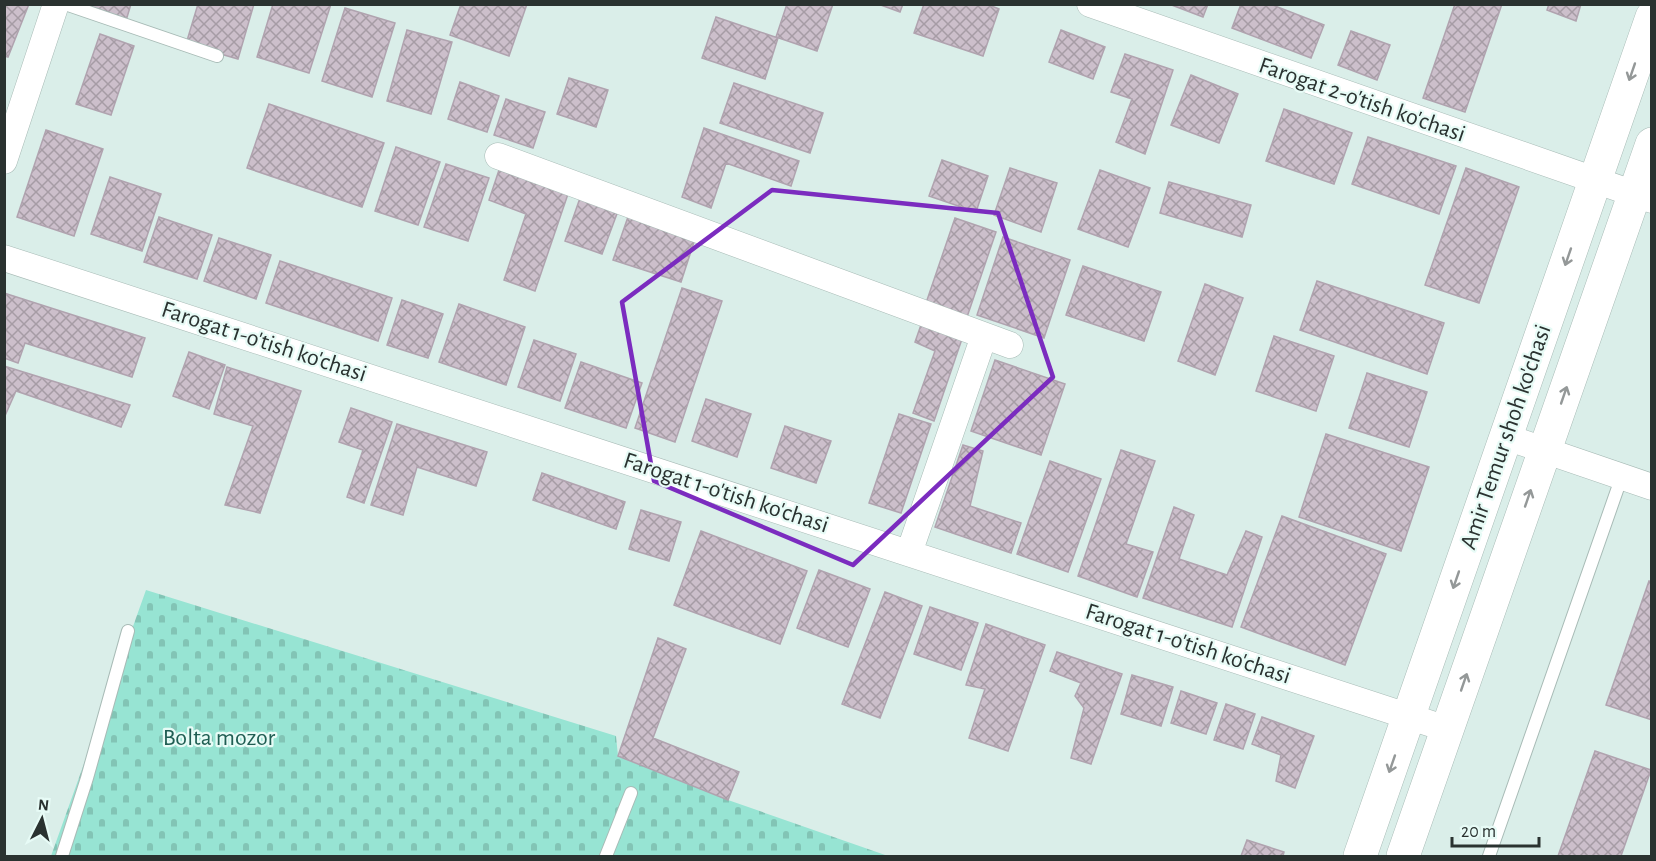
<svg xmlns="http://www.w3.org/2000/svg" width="1656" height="861" viewBox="0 0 1656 861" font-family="'Alegreya Sans',sans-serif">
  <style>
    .cemetery { fill: url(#cemetery-stones) }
    .building { fill: url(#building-cross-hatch); stroke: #b0a3af; stroke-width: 1.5 }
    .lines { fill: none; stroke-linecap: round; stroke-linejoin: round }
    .lane-casing { stroke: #a8bbb6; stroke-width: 14 }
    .street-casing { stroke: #a8bbb6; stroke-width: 27 }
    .primary-casing { stroke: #a8bbb6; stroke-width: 34 }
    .lane { stroke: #fff; stroke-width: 12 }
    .street { stroke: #fff; stroke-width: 26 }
    .primary { stroke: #fff; stroke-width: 33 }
    .oneway { stroke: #949898 }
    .marked { fill: none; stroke: #7b2cbf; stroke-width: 4.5; stroke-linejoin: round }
    .labels { text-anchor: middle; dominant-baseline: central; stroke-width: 4.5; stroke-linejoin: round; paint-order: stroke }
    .street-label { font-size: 24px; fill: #2a3230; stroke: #e7fbf6 }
    .park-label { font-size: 24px; fill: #1f5e53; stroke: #e7fbf6 }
  </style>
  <defs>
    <pattern id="cemetery-stones" width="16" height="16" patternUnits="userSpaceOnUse" patternTransform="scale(1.5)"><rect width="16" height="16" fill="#97e4d3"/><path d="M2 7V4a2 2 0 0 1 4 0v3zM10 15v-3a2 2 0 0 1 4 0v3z" fill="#82c4b5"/></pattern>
    <pattern id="building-cross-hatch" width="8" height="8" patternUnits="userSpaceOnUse" patternTransform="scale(1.5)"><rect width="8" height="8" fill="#ccbfcb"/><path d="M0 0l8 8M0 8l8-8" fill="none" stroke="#a69ca5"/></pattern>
  </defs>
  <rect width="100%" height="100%" fill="#daeee9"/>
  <path class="cemetery" d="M 146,590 L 616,736 L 618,756 L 728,800 L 888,856 L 51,856 Z"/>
  <path class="building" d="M 4,4 L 29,4 L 8,57 L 4,56 Z
    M 91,4 L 131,4 L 125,24 L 89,12 Z
    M 198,4 L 254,4 L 238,59 L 186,44 Z
    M 273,4 L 331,4 L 309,73 L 257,57 Z
    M 461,4 L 527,4 L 509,56 L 450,35 Z
    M 787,4 L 833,4 L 817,51 L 776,37 Z
    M 878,4 L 903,4 L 900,12 Z
    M 924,4 L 987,4 L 999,9 L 983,56 L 914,33 Z
    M 1169,4 L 1208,4 L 1203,17 Z
    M 1241,4 L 1270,4 L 1324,25 L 1311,58 L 1232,28 Z
    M 1455,4 L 1502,4 L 1465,112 L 1423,98 Z
    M 1549,4 L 1581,4 L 1576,21 L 1547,10 Z
    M 345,8 L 395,23 L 372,97 L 322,81 Z
    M 716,17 L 778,38 L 765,79 L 702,58 Z
    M 407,30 L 452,42 L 431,114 L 387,101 Z
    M 1061,30 L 1105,47 L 1093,79 L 1049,62 Z
    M 1351,31 L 1390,45 L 1377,80 L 1338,65 Z
    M 100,34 L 134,46 L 111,115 L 76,104 Z
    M 1125,54 L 1173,70 L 1145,154 L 1116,142 L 1132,99 L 1111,92 Z
    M 1191,75 L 1238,94 L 1219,143 L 1171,125 Z
    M 569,78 L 608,90 L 596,127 L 557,114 Z
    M 460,82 L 499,96 L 487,132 L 448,119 Z
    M 734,83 L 823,113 L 810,153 L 720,123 Z
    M 506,99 L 545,112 L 533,148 L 494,135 Z
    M 269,104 L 384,143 L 362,207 L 247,168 Z
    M 1284,109 L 1352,133 L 1334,184 L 1266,161 Z
    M 704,128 L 799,161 L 791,186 L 726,163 L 711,208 L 682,197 Z
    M 46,130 L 103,149 L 74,236 L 17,217 Z
    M 1368,137 L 1456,166 L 1439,214 L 1352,184 Z
    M 396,147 L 440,162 L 418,225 L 375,211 Z
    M 942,160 L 988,176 L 976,212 L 929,196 Z
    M 446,164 L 489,178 L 468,241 L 424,227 Z
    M 1010,168 L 1057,183 L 1041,232 L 994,215 Z
    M 1466,168 L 1519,187 L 1479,303 L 1425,285 Z
    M 499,170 L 568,194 L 535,291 L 504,280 L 526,214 L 489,200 Z
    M 1100,170 L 1150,188 L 1128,247 L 1078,229 Z
    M 110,177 L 161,194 L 142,251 L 91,234 Z
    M 1169,182 L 1251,205 L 1242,237 L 1160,213 Z
    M 580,198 L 618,211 L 602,254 L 565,241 Z
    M 629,214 L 696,236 L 681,282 L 613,260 Z
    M 159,217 L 212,235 L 197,279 L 144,262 Z
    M 955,218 L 996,232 L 967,317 L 926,303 Z
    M 1003,237 L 1070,260 L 1044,338 L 977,315 Z
    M 219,238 L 271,255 L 256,299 L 204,281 Z
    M 280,261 L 392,298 L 378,341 L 266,303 Z
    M 1083,266 L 1161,292 L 1144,341 L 1066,315 Z
    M 1317,281 L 1444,323 L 1427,374 L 1300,330 Z
    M 1205,284 L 1243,298 L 1215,375 L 1178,361 Z
    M 682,288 L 722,301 L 675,442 L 635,428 Z
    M 4,293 L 145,338 L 132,377 L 25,343 L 18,363 L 4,358 Z
    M 402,300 L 443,314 L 428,358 L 387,345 Z
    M 459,304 L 525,327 L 506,385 L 439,362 Z
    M 922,322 L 963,336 L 934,421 L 913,413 L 935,351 L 915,342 Z
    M 1274,336 L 1334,356 L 1316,411 L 1256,391 Z
    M 534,340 L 576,354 L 560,401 L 518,387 Z
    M 189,352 L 225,365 L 209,409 L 173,396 Z
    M 995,360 L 1065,384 L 1041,455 L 971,431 Z
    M 581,362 L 642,383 L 626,428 L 565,408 Z
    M 4,366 L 130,405 L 121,427 L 16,391 L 4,418 Z
    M 227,367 L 301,391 L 260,513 L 225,505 L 253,426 L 214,414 Z
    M 1367,373 L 1427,392 L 1409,447 L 1349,428 Z
    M 706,399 L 751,414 L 737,457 L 692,441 Z
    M 351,408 L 392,422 L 364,503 L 347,497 L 363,450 L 339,442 Z
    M 899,414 L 931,424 L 901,513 L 869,503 Z
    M 397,424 L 487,452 L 476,486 L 417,467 L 403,515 L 371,505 Z
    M 785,426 L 831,441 L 816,483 L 771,468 Z
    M 1326,434 L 1429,467 L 1401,551 L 1299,517 Z
    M 963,445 L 983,451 L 970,506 L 1021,523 L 1011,553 L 935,527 Z
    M 1121,450 L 1155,461 L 1126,544 L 1153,552 L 1137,597 L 1078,576 Z
    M 1050,461 L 1101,479 L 1068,572 L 1017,554 Z
    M 542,473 L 625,502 L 616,529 L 533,500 Z
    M 1174,507 L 1194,515 L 1179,559 L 1227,575 L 1246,531 L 1262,537 L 1232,627 L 1143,598 Z
    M 641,510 L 681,522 L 669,561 L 629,549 Z
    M 1282,516 L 1386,554 L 1345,665 L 1241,627 Z
    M 701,531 L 807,571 L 780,644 L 674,605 Z
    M 819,570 L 870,589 L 848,647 L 797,628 Z
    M 1649,581 L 1652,582 L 1652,720 L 1606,705 Z
    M 885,592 L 922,606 L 880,718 L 842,704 Z
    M 930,607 L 978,623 L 961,670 L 914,654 Z
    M 986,624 L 1045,645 L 1008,751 L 969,738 L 985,689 L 966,685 Z
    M 658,638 L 686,649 L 653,738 L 739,772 L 728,800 L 618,756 Z
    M 1057,652 L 1122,674 L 1091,764 L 1071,758 L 1084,708 L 1075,696 L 1081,683 L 1050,671 Z
    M 1132,675 L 1173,687 L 1161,726 L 1121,714 Z
    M 1181,691 L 1217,703 L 1206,734 L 1171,723 Z
    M 1226,704 L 1255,714 L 1243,749 L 1214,740 Z
    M 1262,717 L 1314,736 L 1295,788 L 1276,781 L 1281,755 L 1252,744 Z
    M 1595,751 L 1651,770 L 1621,856 L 1558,856 Z
    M 1247,840 L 1284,852 L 1283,856 L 1241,856 Z"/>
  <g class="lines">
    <g class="lane-casing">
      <path id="lane" d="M 65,4 L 217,56
        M 62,856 L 87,778 L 128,631
        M 606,856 L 631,793
        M 1489,856 L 1622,476"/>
    </g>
    <g class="street-casing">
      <path id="street" d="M 1090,4 L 1652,200
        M 498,156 L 1010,345
        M 4,161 L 56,4
        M 4,258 L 1447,729
        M 1506,437 L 1652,487
        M 909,553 L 984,336"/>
    </g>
    <g class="primary-casing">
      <path id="primary" d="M 1360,856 L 1652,17
        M 1403,856 L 1652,144"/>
    </g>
    <use href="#lane" class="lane"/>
    <use href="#street" class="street"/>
    <use href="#primary" class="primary"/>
  </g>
  <defs><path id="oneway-shaft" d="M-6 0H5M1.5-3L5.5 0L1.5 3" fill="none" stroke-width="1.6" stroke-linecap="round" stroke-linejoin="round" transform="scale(1.5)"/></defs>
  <g class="oneway">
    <use href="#oneway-shaft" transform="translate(1632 72) rotate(109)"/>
    <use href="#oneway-shaft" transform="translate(1568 257) rotate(109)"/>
    <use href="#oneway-shaft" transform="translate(1564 395) rotate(-71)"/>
    <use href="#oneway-shaft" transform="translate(1528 498) rotate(-71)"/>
    <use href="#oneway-shaft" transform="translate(1456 580) rotate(109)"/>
    <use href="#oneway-shaft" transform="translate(1464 682) rotate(-71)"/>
    <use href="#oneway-shaft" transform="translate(1392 764) rotate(109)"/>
  </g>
  <path class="marked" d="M 772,190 L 998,213 L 1053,377 L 853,565 L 654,481 L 622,302 Z"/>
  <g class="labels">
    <g class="street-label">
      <text transform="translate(1362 100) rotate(19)">Farogat 2-o'tish ko'chasi</text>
      <text transform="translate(264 342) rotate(18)">Farogat 1-o'tish ko'chasi</text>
      <text transform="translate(1506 437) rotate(-71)">Amir Temur shoh ko'chasi</text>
      <text transform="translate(726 493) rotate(18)">Farogat 1-o'tish ko'chasi</text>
      <text transform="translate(1188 644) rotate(18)">Farogat 1-o'tish ko'chasi</text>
    </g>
    <g class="park-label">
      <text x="219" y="738">Bolta mozor</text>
    </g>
  </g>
  <rect width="1656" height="861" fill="none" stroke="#2a3230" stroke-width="12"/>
  <g transform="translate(42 819) rotate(6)" stroke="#e7fbf6" stroke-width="4.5" paint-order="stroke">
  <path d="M0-4.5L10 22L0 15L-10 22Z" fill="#2a3230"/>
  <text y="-9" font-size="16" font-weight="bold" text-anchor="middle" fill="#2a3230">N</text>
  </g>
  <path d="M1452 837v9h87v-9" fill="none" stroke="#2a3230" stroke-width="3"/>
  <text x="1461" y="837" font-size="18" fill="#2a3230" stroke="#e7fbf6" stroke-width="4.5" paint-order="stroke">20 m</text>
</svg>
